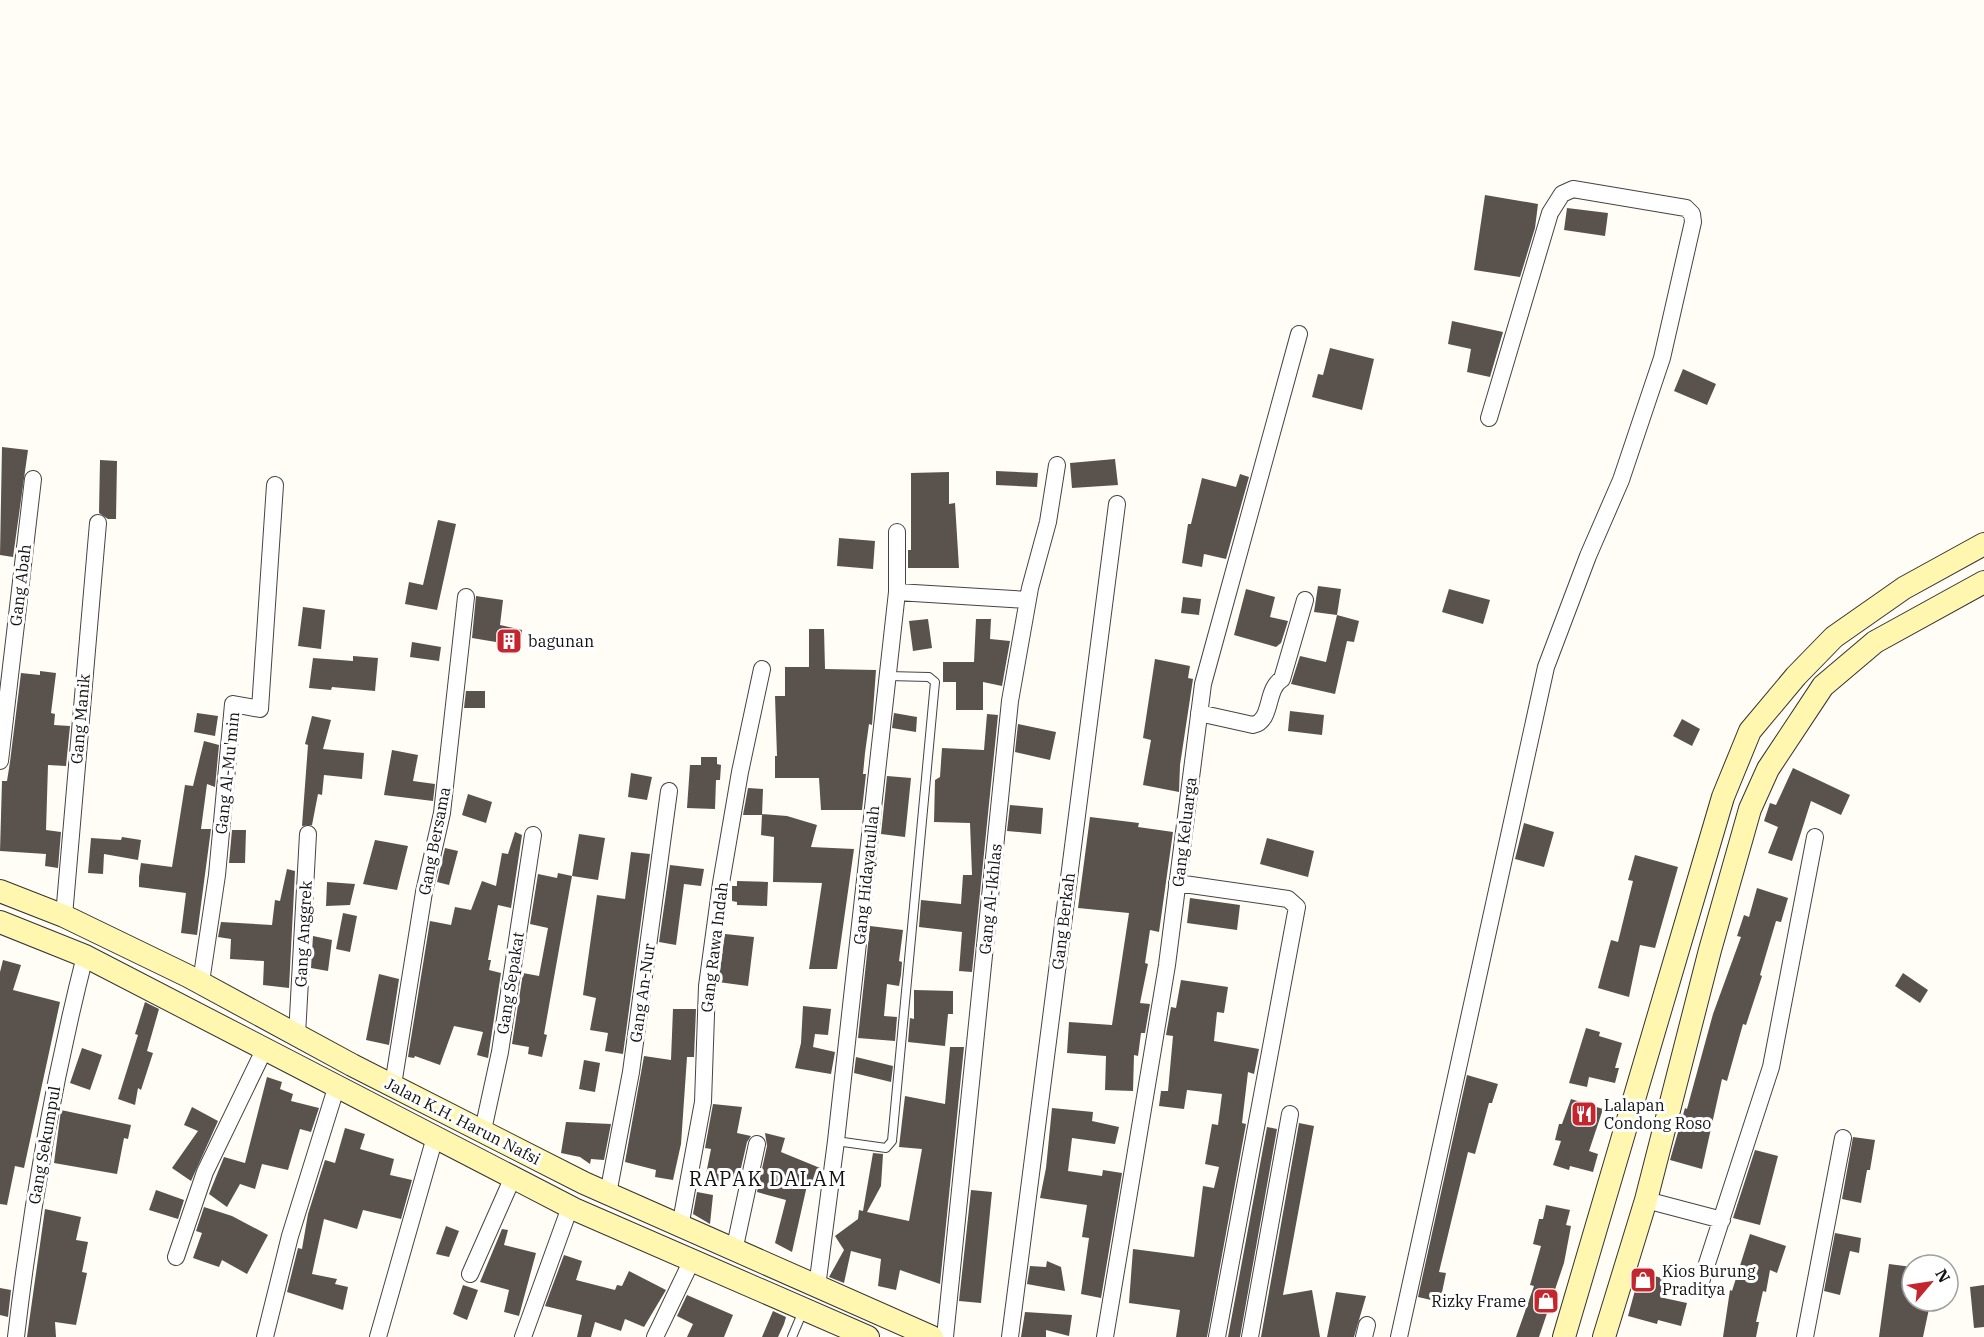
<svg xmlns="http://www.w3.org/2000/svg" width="1984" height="1337" viewBox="0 0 1984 1337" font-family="'IBM Plex Serif',serif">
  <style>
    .building { fill: #5a524d }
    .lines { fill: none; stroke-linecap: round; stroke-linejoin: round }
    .lane-casing { stroke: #444; stroke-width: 10 }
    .street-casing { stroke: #444; stroke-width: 18 }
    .secondary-casing { stroke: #333; stroke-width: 24 }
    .lane { stroke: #fff; stroke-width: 8 }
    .street { stroke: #fff; stroke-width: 16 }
    .secondary { stroke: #fff6b0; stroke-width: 22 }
    .labels { text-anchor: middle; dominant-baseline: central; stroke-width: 6; stroke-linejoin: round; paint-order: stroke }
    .street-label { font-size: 16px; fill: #111; stroke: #fff }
    .poi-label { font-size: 16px; fill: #111; stroke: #fff; text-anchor: start }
    .quarter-label { font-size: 20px; letter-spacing: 1.5px; fill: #111; stroke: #fff }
  </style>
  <rect width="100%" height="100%" fill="#fffdf5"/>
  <path class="building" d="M 1485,195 L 1538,204 L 1535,228 L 1520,277 L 1474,270 Z
    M 1567,208 L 1608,213 L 1605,236 L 1564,230 Z
    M 1452,321 L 1503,332 L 1490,377 L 1467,372 L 1471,349 L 1448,344 Z
    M 1330,348 L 1374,359 L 1362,410 L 1312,397 L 1318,374 L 1323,375 Z
    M 1683,369 L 1716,384 L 1707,405 L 1674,391 Z
    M 2,447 L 28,450 L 13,557 L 0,555 Z
    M 1115,459 L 1118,485 L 1072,488 L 1070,463 Z
    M 100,460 L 117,461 L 116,519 L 108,519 L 99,513 Z
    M 996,471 L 1038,473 L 1037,487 L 996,485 Z
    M 949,472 L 949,504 L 955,503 L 959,568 L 908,568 L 908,550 L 911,550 L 911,473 Z
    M 1240,474 L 1249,477 L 1226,559 L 1204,554 L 1202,567 L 1182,563 L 1188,524 L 1191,524 L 1202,478 L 1236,487 Z
    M 438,520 L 456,524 L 437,610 L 405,604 L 409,582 L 423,585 Z
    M 839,538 L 875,541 L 873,569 L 837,566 Z
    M 1318,586 L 1341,589 L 1337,615 L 1314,612 Z
    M 1246,589 L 1275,597 L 1270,617 L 1288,621 L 1281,643 L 1276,647 L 1234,635 Z
    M 1449,589 L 1490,600 L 1483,624 L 1442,612 Z
    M 476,596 L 503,600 L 500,625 L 522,630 L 520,647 L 514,649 L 496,646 L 496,642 L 472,638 Z
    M 1183,597 L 1201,599 L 1199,615 L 1181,613 Z
    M 303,607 L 325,610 L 321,649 L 298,646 Z
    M 1337,615 L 1359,621 L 1354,642 L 1347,641 L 1335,694 L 1291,684 L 1300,656 L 1326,662 Z
    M 928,619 L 932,648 L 913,651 L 909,621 Z
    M 976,619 L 991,619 L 990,639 L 1010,641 L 1002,686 L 983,682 L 983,710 L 956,710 L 956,682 L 943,682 L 943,662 L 974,662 Z
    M 809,629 L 824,629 L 825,669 L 876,670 L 872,725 L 869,724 L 865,753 L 863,774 L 866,774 L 862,810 L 821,810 L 819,778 L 775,778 L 775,756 L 777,756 L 775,696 L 785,696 L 785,667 L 809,667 Z
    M 412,642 L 441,647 L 439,661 L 410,657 Z
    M 353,656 L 378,658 L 375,691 L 332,687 L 331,690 L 309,688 L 313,658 L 353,661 Z
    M 1155,659 L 1190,666 L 1188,678 L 1193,679 L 1180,765 L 1179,792 L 1143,785 L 1151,740 L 1143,738 Z
    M 40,671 L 56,673 L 51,713 L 55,714 L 54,725 L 70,726 L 66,766 L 48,765 L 46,830 L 61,832 L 58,868 L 45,866 L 46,854 L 0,851 L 2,781 L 7,781 L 10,762 L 21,673 L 40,675 Z
    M 466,691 L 485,691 L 485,708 L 464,708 Z
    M 1290,711 L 1324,715 L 1322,735 L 1288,731 Z
    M 197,713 L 218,716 L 215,736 L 194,732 Z
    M 894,713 L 917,717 L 916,732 L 892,728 Z
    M 987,714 L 998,715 L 972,972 L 959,971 L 962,932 L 919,927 L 921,900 L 961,904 L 963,875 L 972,875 L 970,823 L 934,822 L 935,780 L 940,777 L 942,748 L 984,750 Z
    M 312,716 L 331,720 L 323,749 L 364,753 L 362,779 L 324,775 L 322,795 L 318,794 L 312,825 L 302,826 L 308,745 L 305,744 Z
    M 1682,719 L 1700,729 L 1692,746 L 1673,736 Z
    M 1018,724 L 1056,732 L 1050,760 L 1015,752 Z
    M 204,741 L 219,745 L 215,787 L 207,784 L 201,829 L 211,829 L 197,935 L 181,933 L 186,893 L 139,887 L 139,877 L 141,863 L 172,867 L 185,785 L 193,786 Z
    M 392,750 L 418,755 L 413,781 L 435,784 L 433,801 L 384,795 Z
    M 701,757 L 717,757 L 717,764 L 721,765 L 720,780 L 716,780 L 715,809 L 687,808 L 690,765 L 701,765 Z
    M 1793,768 L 1850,795 L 1841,815 L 1811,801 L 1792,861 L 1768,853 L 1778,827 L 1764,821 L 1770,803 L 1776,805 Z
    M 631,773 L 652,777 L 647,800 L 628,797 Z
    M 887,776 L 911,778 L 905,837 L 881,834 Z
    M 748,788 L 763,789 L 762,815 L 743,815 Z
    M 468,794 L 492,802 L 486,823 L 462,815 Z
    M 1010,805 L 1043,808 L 1041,834 L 1007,831 Z
    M 762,814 L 787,816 L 817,825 L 811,847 L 854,849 L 837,969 L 809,969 L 822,883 L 773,882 L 774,837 L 761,835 Z
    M 1090,817 L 1139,823 L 1138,827 L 1173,832 L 1159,932 L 1150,930 L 1145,963 L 1148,964 L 1140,1003 L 1150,1004 L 1145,1033 L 1141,1033 L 1138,1056 L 1134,1055 L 1133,1091 L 1105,1090 L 1106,1056 L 1067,1053 L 1069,1022 L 1112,1025 L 1129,913 L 1078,908 Z
    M 1524,823 L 1554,832 L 1544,867 L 1515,859 Z
    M 232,830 L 246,830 L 245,863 L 229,863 Z
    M 515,832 L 522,835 L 511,908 L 498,905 L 488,960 L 491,960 L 489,970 L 501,973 L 488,1058 L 477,1055 L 483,1032 L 454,1026 L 440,1065 L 415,1056 L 414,1058 L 408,1057 L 430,921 L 451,925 L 455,907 L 471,910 L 482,881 L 496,886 L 502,853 L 508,854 Z
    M 579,834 L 605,838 L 598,880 L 572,876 Z
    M 122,837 L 141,840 L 138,860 L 104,854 L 103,874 L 88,873 L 91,838 L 121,840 Z
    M 1267,838 L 1314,851 L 1308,877 L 1260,864 Z
    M 375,840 L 408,846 L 397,890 L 363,884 Z
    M 445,848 L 458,851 L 449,885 L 437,882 Z
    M 631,852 L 650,854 L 623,1054 L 605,1051 L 608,1033 L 590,1030 L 596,998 L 583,995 L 597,895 L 625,899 Z
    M 1635,855 L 1678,867 L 1655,948 L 1640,945 L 1629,997 L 1598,988 L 1611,940 L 1618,942 L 1633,881 L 1628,880 Z
    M 670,865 L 704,869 L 701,886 L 684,884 L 676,945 L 659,942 Z
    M 287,869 L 295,871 L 289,988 L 263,985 L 264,961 L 230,959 L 231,939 L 218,937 L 221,922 L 272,925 L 275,900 L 280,901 Z
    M 558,873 L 572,876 L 544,1034 L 547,1035 L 542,1057 L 528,1054 L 529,1047 L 512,1044 L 523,973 L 539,976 L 548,928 L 530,924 L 538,874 L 557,878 Z
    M 737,881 L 768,882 L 767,906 L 737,905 L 737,902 L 732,901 L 732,886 L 737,886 Z
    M 327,882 L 355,884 L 350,905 L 326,906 Z
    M 1757,888 L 1788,898 L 1781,922 L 1776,921 L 1760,975 L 1762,976 L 1746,1025 L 1743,1024 L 1727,1081 L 1722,1079 L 1702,1169 L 1670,1160 L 1685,1108 L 1687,1109 L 1713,1014 L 1741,937 L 1737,936 L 1744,915 L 1749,917 Z
    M 1190,898 L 1240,905 L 1237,930 L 1187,923 Z
    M 343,913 L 357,916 L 350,952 L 336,949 Z
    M 870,926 L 903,930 L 899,961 L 902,962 L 901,975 L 899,986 L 887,984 L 884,1016 L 897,1017 L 895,1041 L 858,1038 Z
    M 725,934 L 754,937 L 748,986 L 718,982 Z
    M 313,936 L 332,940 L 328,971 L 311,968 Z
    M 3,960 L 21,965 L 13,990 L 60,1002 L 24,1168 L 15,1166 L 7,1205 L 0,1204 L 0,972 Z
    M 1903,973 L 1928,990 L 1920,1003 L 1895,986 Z
    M 379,974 L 399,979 L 389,1045 L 366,1040 Z
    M 1181,980 L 1228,987 L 1224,1013 L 1217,1012 L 1214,1041 L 1259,1049 L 1254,1074 L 1248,1072 L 1242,1123 L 1246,1124 L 1207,1337 L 1176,1337 L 1180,1310 L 1129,1303 L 1133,1249 L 1194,1257 L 1203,1186 L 1214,1188 L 1219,1167 L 1205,1164 L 1212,1124 L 1218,1125 L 1222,1094 L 1187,1090 L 1184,1109 L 1159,1106 L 1161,1091 L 1168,1091 L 1173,1036 L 1166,1035 L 1171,1007 L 1176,1008 Z
    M 914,990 L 953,991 L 953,1014 L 948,1014 L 945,1046 L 908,1042 L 910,1018 L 914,1019 Z
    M 145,1002 L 159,1009 L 147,1051 L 153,1053 L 141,1090 L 138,1088 L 135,1105 L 118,1099 L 138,1035 L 135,1034 Z
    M 803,1006 L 831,1009 L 828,1035 L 815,1034 L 813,1047 L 835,1052 L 831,1074 L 795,1068 L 801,1043 Z
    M 673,1009 L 696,1009 L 694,1057 L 687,1057 L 681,1144 L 673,1180 L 655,1177 L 656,1170 L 625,1162 L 644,1056 L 671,1060 Z
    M 1586,1028 L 1600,1032 L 1599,1036 L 1622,1043 L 1615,1068 L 1619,1068 L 1615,1083 L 1589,1077 L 1587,1087 L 1569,1083 Z
    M 950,1047 L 964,1047 L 940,1284 L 900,1270 L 896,1290 L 878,1286 L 881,1259 L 851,1251 L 844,1283 L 829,1277 L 844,1250 L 835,1236 L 858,1219 L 859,1210 L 863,1211 L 873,1153 L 883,1154 L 881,1186 L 867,1212 L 909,1221 L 922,1149 L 899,1147 L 905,1096 L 945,1104 Z
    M 82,1048 L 102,1055 L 90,1090 L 70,1083 Z
    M 856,1057 L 893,1066 L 891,1082 L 854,1073 Z
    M 584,1060 L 600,1063 L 595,1092 L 579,1089 Z
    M 1467,1075 L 1498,1084 L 1492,1103 L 1489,1103 L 1475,1154 L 1468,1152 L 1439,1272 L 1446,1273 L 1440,1302 L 1418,1297 Z
    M 267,1077 L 282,1082 L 280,1089 L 293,1094 L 291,1101 L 319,1108 L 311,1132 L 300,1129 L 288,1170 L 262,1164 L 255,1189 L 240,1184 L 227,1207 L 209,1194 L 224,1157 L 245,1163 Z
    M 1571,1099 L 1603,1109 L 1589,1151 L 1598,1154 L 1593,1172 L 1570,1166 L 1569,1170 L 1553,1165 L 1561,1141 L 1555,1140 L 1559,1124 L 1562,1124 Z
    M 713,1104 L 742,1107 L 737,1133 L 751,1136 L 747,1142 L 738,1181 L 726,1177 L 725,1182 L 705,1179 L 711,1149 L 705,1148 Z
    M 192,1107 L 218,1121 L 191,1181 L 172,1168 L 198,1131 L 184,1125 Z
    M 1052,1108 L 1093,1112 L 1092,1121 L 1119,1127 L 1115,1144 L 1072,1138 L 1068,1171 L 1102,1176 L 1103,1170 L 1122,1173 L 1101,1298 L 1081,1294 L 1089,1238 L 1082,1237 L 1087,1205 L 1040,1198 L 1046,1168 Z
    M 61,1110 L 131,1125 L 128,1139 L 124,1138 L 117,1174 L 54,1163 Z
    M 566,1122 L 611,1124 L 604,1160 L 591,1159 L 590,1164 L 580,1157 L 561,1153 Z
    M 1299,1123 L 1314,1126 L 1283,1295 L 1312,1290 L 1320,1337 L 1261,1337 Z
    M 1267,1127 L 1277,1129 L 1240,1337 L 1228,1337 Z
    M 345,1128 L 365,1134 L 360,1149 L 394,1159 L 390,1175 L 412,1180 L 401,1219 L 363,1210 L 357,1229 L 324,1219 L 312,1274 L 337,1279 L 335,1284 L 348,1287 L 343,1310 L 287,1292 L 298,1248 L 302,1249 L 308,1214 L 325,1160 L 335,1163 Z
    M 765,1133 L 785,1138 L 781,1152 L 820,1168 L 816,1184 L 808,1181 L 792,1252 L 775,1243 L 786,1200 L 757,1192 L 767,1146 Z
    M 1853,1137 L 1875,1140 L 1870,1170 L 1867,1170 L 1861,1203 L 1842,1199 Z
    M 1755,1150 L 1778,1156 L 1760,1225 L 1733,1218 Z
    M 156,1190 L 184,1200 L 178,1219 L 149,1210 Z
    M 971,1190 L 992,1192 L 981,1303 L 959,1301 Z
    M 697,1192 L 713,1195 L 710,1224 L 693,1214 Z
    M 1546,1205 L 1570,1210 L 1566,1225 L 1571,1226 L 1564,1263 L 1539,1337 L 1516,1337 L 1534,1286 L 1530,1285 L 1541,1246 L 1533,1244 L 1539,1219 L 1543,1219 Z
    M 204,1207 L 232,1216 L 268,1235 L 247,1274 L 222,1260 L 219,1267 L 193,1258 L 202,1233 L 196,1231 Z
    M 45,1209 L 81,1217 L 76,1240 L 88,1242 L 82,1272 L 87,1273 L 76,1325 L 55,1322 L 56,1337 L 27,1337 Z
    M 446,1226 L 459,1231 L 449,1257 L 436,1254 Z
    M 502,1229 L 508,1230 L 504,1245 L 536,1253 L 519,1316 L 504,1312 L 509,1290 L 480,1282 Z
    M 1835,1233 L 1861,1238 L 1859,1253 L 1850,1251 L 1840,1295 L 1824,1291 Z
    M 1750,1234 L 1786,1246 L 1777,1273 L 1770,1270 L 1766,1292 L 1763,1291 L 1756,1322 L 1759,1322 L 1756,1337 L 1723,1337 L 1730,1290 L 1732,1291 Z
    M 564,1255 L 582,1261 L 576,1280 L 615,1290 L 617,1285 L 622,1286 L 629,1271 L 666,1290 L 644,1327 L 625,1319 L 621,1331 L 595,1322 L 591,1337 L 577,1337 L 582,1315 L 545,1306 Z
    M 1047,1261 L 1061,1267 L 1065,1291 L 1027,1284 L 1030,1266 L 1046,1267 Z
    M 1889,1264 L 1912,1267 L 1909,1300 L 1930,1304 L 1923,1337 L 1879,1337 Z
    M 1640,1272 L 1669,1280 L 1664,1298 L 1687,1303 L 1681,1326 L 1658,1320 L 1657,1324 L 1628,1316 Z
    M 463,1285 L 478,1290 L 467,1320 L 453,1314 Z
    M 1984,1285 L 1984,1327 L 1974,1328 L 1970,1287 Z
    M 0,1288 L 11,1290 L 8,1317 L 0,1315 Z
    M 1336,1292 L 1366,1296 L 1354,1337 L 1327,1337 Z
    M 687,1295 L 733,1315 L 724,1337 L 687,1337 L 693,1324 L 677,1316 Z
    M 773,1311 L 786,1317 L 784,1324 L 778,1337 L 762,1337 Z
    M 1025,1312 L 1072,1315 L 1069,1336 L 1046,1330 L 1046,1337 L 1021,1337 Z"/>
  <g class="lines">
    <g class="lane-casing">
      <path id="lane" d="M 836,1141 L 886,1148 L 892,1141 L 935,682 L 929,677 L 888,676
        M 792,1337 L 803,1311"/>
    </g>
    <g class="street-casing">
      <path id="street" d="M 897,532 L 897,592
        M 1199,713 L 1253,725 C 1273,721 1265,689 1282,679 L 1305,600
        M 0,761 L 33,479
        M 1177,883 L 1288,899 L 1297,907 L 1217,1337
        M 64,916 L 98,523
        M 201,982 L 217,875 L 233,704 L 260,709 L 275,485
        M 297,1035 L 308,834
        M 393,1085 L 424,892 L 442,813 L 466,597
        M 483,1130 L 500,1052 L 533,835
        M 608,1194 L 631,1072 L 669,791
        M 1646,1200 L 1722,1220
        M 680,1227 L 703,1102 L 707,986 L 721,883 L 740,772 L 762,669
        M 734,1251 L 757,1144
        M 176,1257 L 205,1172 L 265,1048
        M 470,1274 L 513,1177
        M 1700,1285 L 1771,1067 L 1815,837
        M 817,1287 L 836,1141 L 897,592 L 1028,600
        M 16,1337 C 31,1208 53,1082 85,956
        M 265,1337 L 290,1236 L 337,1085
        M 378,1337 L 435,1137
        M 523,1337 L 570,1207
        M 655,1337 L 692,1260
        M 945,1337 L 1010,701 L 1030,588 L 1048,522 L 1057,465
        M 1010,1337 L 1117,504
        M 1105,1337 L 1167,965 L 1203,684 L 1299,334
        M 1250,1337 L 1290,1114
        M 1364,1337 L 1367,1325
        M 1399,1337 L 1546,667 L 1588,556 L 1621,480 L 1662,358 L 1693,222 L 1692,214 L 1686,208 L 1573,189 L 1562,194 L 1550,213 L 1489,418
        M 1805,1337 L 1843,1138"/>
    </g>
    <g class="secondary-casing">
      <path id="secondary" d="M 0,891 L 64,916 L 188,976 L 352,1065 L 584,1183 L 932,1337
        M 0,922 L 85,956 L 574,1209 L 868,1337
        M 1564,1337 L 1723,797 L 1750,731 L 1796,676 L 1834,637 L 1904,588 L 1984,544
        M 1604,1337 L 1646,1200 L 1710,950 L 1750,809 L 1768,769 L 1823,686 L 1875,642 L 1984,582"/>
    </g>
    <use href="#lane" class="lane"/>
    <use href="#street" class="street"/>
    <use href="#secondary" class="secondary"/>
  </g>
  <defs>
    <g id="building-square" transform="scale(1.35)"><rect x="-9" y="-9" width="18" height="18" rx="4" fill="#c4262e" stroke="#fff"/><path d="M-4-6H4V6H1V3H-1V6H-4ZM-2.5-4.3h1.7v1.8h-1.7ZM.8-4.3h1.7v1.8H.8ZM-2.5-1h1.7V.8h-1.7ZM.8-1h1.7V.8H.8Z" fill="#fff"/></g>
    <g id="restaurant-square" transform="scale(1.35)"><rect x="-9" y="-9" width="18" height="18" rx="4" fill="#c4262e" stroke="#fff"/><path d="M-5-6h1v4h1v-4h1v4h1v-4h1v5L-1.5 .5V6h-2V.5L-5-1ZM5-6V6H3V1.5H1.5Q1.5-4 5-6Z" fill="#fff"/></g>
    <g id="shop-square" transform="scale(1.35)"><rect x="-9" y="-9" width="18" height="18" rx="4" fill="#c4262e" stroke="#fff"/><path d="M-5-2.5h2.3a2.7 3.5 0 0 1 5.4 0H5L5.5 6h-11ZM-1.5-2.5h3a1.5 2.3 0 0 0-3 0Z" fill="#fff"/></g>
  </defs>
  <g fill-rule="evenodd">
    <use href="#building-square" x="509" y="641"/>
    <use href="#restaurant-square" x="1584" y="1114"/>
    <use href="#shop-square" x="1643" y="1280"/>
    <use href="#shop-square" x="1546" y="1301"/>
  </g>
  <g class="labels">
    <g class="street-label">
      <text transform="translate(20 585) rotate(-83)">Gang Abah</text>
      <text transform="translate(80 719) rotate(-85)">Gang Manik</text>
      <text transform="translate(227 773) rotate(-84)">Gang Al-Mu'min</text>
      <text transform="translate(1184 832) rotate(-83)">Gang Keluarga</text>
      <text transform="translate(434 841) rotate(-79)">Gang Bersama</text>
      <text transform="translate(866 875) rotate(-84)">Gang Hidayatullah</text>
      <text transform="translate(990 899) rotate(-84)">Gang Al-Ikhlas</text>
      <text transform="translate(1063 921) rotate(-83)">Gang Berkah</text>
      <text transform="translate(303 934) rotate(-87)">Gang Anggrek</text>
      <text transform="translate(714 947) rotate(-83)">Gang Rawa Indah</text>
      <text transform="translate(510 983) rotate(-81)">Gang Sepakat</text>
      <text transform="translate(642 993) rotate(-82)">Gang An-Nur</text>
      <text transform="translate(463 1121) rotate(27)">Jalan K.H. Harun Nafsi</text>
      <text transform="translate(44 1145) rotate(-80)">Gang Sekumpul</text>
    </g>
    <g class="poi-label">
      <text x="528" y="641">bagunan</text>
      <text x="1604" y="1105">Lalapan<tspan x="1604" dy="18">Condong Roso</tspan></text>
      <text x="1662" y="1271">Kios Burung<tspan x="1662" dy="18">Praditya</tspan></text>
      <text x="1526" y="1301" text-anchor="end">Rizky Frame</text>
    </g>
    <g class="quarter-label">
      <text x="768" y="1178">RAPAK DALAM</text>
    </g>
  </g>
  <g transform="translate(1930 1283) rotate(61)"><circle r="28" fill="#ffffff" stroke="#a0a0a0" stroke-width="1.5"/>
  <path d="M0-4.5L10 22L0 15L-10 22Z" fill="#c4262e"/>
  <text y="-9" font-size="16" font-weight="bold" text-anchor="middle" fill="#111111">N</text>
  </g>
</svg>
